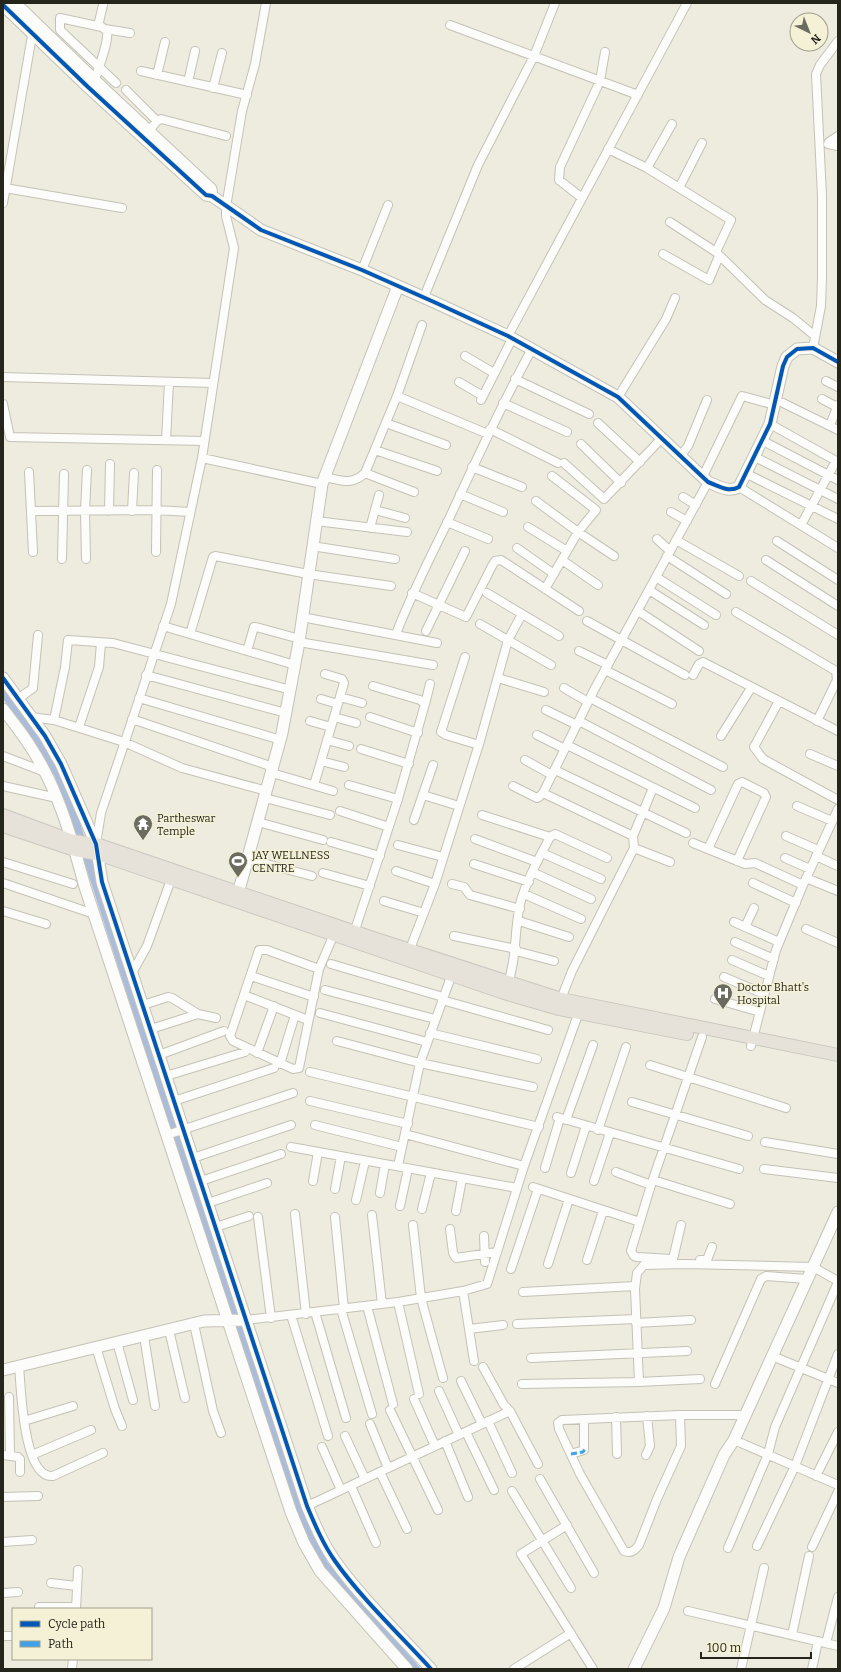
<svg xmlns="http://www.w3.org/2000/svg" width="841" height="1672" viewBox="0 0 841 1672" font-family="Bitter,serif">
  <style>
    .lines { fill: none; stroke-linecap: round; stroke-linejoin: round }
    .canal { stroke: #aabcda; stroke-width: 8 }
    .street-casing { stroke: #c4c2b7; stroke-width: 10 }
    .secondary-casing { stroke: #c4c2b7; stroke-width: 13 }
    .primary-casing { stroke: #c9c8c1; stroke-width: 14 }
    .street { stroke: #fcfcfa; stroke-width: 8 }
    .secondary { stroke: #fcfcfa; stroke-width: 11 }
    .primary { stroke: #e6e1d9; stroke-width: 12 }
    .quiet { stroke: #3ea2ea; stroke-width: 3; stroke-dasharray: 6 3; stroke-linecap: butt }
    .cycleway-casing { stroke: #f5f1d7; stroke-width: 6 }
    .cycleway { stroke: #0057b8; stroke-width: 4 }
    .labels { text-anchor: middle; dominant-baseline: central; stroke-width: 3; stroke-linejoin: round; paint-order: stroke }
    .poi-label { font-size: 11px; fill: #26251b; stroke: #f5f1d7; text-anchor: start }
  </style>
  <rect width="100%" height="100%" fill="#eeecde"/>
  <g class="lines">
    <path class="canal" d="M 3,692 L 34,734 L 58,774 L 74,817 L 293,1496 L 308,1532 L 324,1564 L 348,1593 L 416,1669"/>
    <g class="street-casing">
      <path id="street" d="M 266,3 L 255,64 L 242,111 L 226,207 L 226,216 L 234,248 L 202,458 L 322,484
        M 450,25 L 638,95
        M 98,26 L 103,5
        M 105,29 L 130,33
        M 141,71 L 247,95
        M 157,75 L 165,42
        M 95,80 C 98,68 109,43 107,31 L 102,27 L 60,18 L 60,30 L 116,83
        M 188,82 L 195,51
        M 213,88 L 222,53
        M 126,90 L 157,121
        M 149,131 L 157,121 L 161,119 L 226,136
        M 838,136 L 829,142 L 828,144 L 838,146
        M 608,149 L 647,168 L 731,220 L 716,252 L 765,300 L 793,318 L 815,336
        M 647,168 L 672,124
        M 5,188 L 122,208
        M 679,188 L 702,143
        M 582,198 L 559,180 L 560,167 L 600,81 L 605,52
        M 3,203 L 33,30
        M 670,222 L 716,252
        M 663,254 L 709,280 L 719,256
        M 362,270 L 388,205
        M 424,297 L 478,165 L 534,56 L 555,3
        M 508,336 L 687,3
        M 813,348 L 821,306 L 822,277 L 822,196 L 816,74 L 820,65 L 838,41
        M 465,356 L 494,373
        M 3,377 L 213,383
        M 515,379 L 589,414
        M 826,381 L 838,387
        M 459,382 L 483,396
        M 397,396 L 488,434
        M 618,397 L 666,319 L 675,298
        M 822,399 L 837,407
        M 481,400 L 512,339
        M 503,403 L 567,432
        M 783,403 L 838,430
        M 3,404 L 10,437 L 204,441
        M 386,423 L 446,445
        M 598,423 L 640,462
        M 770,424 L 838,462
        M 830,425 L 838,405
        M 490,429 L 558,463
        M 166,440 L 169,382
        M 763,441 L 838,480
        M 581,444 L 621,483
        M 375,450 L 437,471
        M 681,455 L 688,446 L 707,400
        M 755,457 L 838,499
        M 564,463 L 604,499 L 662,438
        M 472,467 L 522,487
        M 29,472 L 33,552
        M 365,473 L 414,492
        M 747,474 L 838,519
        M 703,476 L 742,396 L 775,405
        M 325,477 C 341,480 351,486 365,473 L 397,396 L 422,325
        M 739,487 L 838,548
        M 460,494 L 503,512
        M 683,497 L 696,505
        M 536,501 L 578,532 L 614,556
        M 375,510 L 405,518
        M 31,511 L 156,510 L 190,512
        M 109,511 L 110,464
        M 132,511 L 134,473
        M 671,512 L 687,521
        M 316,521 L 407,532
        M 447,522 L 488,539
        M 801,525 L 836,461
        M 528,527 L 567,551
        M 370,528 L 379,495
        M 657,539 L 670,551
        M 676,540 L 739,576
        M 777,541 L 838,580
        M 312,546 L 395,559
        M 517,548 L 554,574
        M 156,552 L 157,470
        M 667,556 L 726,594
        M 62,559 L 64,474
        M 86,559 L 85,511 L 87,470
        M 562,560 L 598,585
        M 766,560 L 838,606
        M 656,577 L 716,615
        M 751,581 L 838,635
        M 545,589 L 578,532 L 596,510 L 552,476
        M 649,590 L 704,625
        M 412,593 L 466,617 L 492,566 L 495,561 L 501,560 L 579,611
        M 487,593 L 559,636
        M 638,611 L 699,651
        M 736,612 L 836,671 L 837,680 L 817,721
        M 302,617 L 437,643
        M 587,621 L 685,675
        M 480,624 L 551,665
        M 163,626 L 295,665
        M 426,631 L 465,551
        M 190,634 L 213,557 L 215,556 L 308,574 L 391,586
        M 396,634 C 411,595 430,558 448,521 C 475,463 501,405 532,349
        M 299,642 L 433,665
        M 247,651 L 254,627 L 256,627 L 300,639
        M 579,651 L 608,665
        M 465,657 L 441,732 L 446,735 L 479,745
        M 605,670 L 672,704
        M 146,675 L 286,713
        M 693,675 L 699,664 L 703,662 L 838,731
        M 498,678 L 544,692
        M 564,688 L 588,702
        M 340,697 L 362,703
        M 139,698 L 281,740
        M 590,698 L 723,767
        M 18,699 L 33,688 L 38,635
        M 321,699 L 338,704
        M 779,701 L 754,747 L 763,759 L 838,800
        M 425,704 L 430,684
        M 546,710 L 577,725
        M 31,717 L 54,720 L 65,667 L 68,640 L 113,643 L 291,690
        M 334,717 L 356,723
        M 370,717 L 418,733
        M 132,719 L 273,767
        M 54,720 L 124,742 L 182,768 L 267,791
        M 310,721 L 331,727
        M 579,721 L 711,790
        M 79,727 L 99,667 L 101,643
        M 537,735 L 565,749
        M 721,736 L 751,688
        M 327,740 L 349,746
        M 567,745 L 695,808
        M 361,749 L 409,764
        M 810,754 L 838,766
        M 3,756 L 45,772
        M 525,760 L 552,775
        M 321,761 L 344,767
        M 555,770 L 686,833
        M 272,773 L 333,791
        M 314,785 L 344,683 L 342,679 L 325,674
        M 349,785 L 398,799
        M 3,786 L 57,798
        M 513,786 L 537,798 L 539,797 L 543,793
        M 423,795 L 459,806
        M 265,798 L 330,815
        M 797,806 L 832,821
        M 340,811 L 389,827
        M 482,815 L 550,837
        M 414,820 L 433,765
        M 258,822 L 323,840
        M 633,836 L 653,788
        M 786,836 L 818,850
        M 475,839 L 537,862
        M 331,842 L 380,856
        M 693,843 L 745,864 L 755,863 L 803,885
        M 96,844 L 101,813 L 171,604 L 202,458
        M 398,845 L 443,857
        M 634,848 L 670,862
        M 708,849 L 738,784 L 742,782 L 764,793 L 766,797 L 737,861
        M 542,853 L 601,879
        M 816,856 L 838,866
        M 785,858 L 810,869
        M 248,859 L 312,876
        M 3,862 L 73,884
        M 474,864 L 529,882
        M 396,871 L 435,884
        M 532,872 L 591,899
        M 323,873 L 370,886
        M 806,878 L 838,891
        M 3,883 L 94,914
        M 753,883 L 796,903
        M 452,884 L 464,887 L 470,895 L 520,909
        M 524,894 L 581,919
        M 384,901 L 424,913
        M 3,911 L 46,924
        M 519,921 L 569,937
        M 734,922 L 779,942
        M 745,927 L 754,908
        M 806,929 L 838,943
        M 353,936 L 398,799 L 425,704 L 420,700 L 373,686
        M 454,936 L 516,949
        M 735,942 L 774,959
        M 516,951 L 554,961
        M 408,954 L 435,884 L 480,741 L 508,640 L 522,614
        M 732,960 L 769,976
        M 331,964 L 443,997
        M 319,969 L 267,950 L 259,950 L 230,1036 L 233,1041 L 293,1069 L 299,1068 L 319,969 L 334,934
        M 132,973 L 147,946 L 173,874
        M 251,976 L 314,997
        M 724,977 L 764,994
        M 507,986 C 517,959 514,931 520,904 C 526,881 539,858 550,837 L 555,834 L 607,858
        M 325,990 L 435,1019
        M 244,995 L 308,1020
        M 561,999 L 572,971 L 634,848 L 633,836 L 543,793 L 594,690 L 708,482
        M 715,999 L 760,1012
        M 442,1000 L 548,1030
        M 143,1005 L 168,997 L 172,998 L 198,1014
        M 320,1013 L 427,1042
        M 151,1029 L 198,1014 L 216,1018
        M 430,1033 L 537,1059
        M 337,1041 L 420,1063 L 533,1087
        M 751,1046 L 776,950 L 803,885 L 838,809
        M 257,1053 L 274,1006
        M 159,1055 L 224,1031
        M 280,1064 L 295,1015
        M 650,1065 L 786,1108
        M 310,1072 L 539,1127
        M 166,1076 L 245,1052
        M 174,1101 L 274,1068
        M 310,1101 L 408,1124
        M 632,1102 L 748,1136
        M 557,1117 L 739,1169
        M 566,1120 L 593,1045
        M 315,1125 L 402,1147
        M 598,1130 L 626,1047
        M 405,1134 L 524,1166
        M 167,1135 L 293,1093
        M 765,1142 L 838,1154
        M 291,1147 L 517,1188
        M 193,1158 L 291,1125
        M 398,1166 L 420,1063 L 452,974
        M 545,1168 L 560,1118
        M 764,1169 L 838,1178
        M 616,1172 L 651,1185
        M 571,1173 L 586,1126
        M 653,1180 L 730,1204
        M 201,1181 L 281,1154
        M 313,1181 L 318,1152
        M 594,1181 L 610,1133
        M 533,1187 L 640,1222
        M 335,1189 L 341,1156
        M 380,1193 L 385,1164
        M 356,1200 L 365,1161
        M 208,1203 L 267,1183
        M 400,1206 L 408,1169
        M 422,1209 L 431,1173
        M 456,1211 L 462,1179
        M 295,1214 L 306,1314
        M 372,1215 L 382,1304
        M 258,1217 L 271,1318
        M 335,1217 L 344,1309
        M 413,1225 L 421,1298 L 443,1378
        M 216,1227 L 249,1216
        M 450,1229 L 453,1253 L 456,1258 L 497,1252
        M 484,1236 L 485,1262
        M 672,1259 L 637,1257 L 634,1256 L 631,1251 L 651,1185 L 702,1037
        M 673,1259 L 681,1225
        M 587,1260 L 603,1211
        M 700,1260 L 707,1260 L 712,1247
        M 548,1264 L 569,1199
        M 511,1269 L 538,1189
        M 463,1291 L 474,1361
        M 523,1292 L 635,1286
        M 398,1302 L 419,1394
        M 367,1306 L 393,1404
        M 341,1309 L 372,1414
        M 315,1312 L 346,1418
        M 291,1315 L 328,1436
        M 246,1320 L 398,1302 L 463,1291 L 487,1284 L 524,1166 L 580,1009
        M 636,1323 L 691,1320
        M 194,1324 L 213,1411 L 221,1433
        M 517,1324 L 636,1319
        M 469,1329 L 503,1325
        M 169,1330 L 185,1398
        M 144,1336 L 155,1406
        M 117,1342 L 133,1400
        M 96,1347 L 115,1409 L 122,1426
        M 772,1356 L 838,1383
        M 531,1358 L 687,1351
        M 19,1366 C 21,1387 23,1479 53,1476 L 103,1453
        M 483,1367 L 504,1405 L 510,1411 L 538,1464
        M 461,1381 L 482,1424
        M 639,1382 L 700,1379
        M 522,1384 L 639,1382 L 635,1289 L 637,1273 L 644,1265 L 685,1264 L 813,1267 L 838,1281
        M 715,1384 L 761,1279 L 766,1276 L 807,1279
        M 439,1391 L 459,1435
        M 9,1397 L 10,1455
        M 414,1399 L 435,1446
        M 390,1410 L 438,1510
        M 680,1415 L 681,1446 L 657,1499 L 639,1545 C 635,1550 631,1554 624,1551 L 580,1474 L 559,1429 L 558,1423 L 562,1420 L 680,1415 L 745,1415
        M 616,1417 L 617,1454
        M 24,1421 L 73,1406
        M 488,1421 L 512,1473
        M 370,1424 L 388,1468
        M 466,1432 L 494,1490
        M 345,1436 L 365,1479
        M 734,1440 L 838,1485
        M 445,1441 L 468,1497
        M 322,1447 L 341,1490
        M 571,1454 L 584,1450 L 584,1419
        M 3,1455 L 18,1457 L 20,1459 L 20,1472
        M 32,1455 L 91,1430
        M 646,1455 L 650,1446 L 647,1416
        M 380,1472 L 407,1529
        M 816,1476 L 838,1432
        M 540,1479 L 594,1573
        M 351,1486 L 376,1543
        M 512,1491 L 571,1588
        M 3,1497 L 38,1496
        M 307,1506 L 510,1411
        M 567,1525 L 521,1554 L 593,1669
        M 3,1542 L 32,1540
        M 757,1546 L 795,1466 L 838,1354
        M 812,1547 L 838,1492
        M 728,1548 L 768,1454 L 775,1427 L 838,1282
        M 51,1583 L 77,1586
        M 3,1593 L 18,1592
        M 39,1607 L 76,1607
        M 76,1609 L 78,1570
        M 688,1611 L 838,1646
        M 792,1635 L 809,1556
        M 3,1636 L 13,1636
        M 826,1643 L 838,1597
        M 72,1669 L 73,1659
        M 514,1669 L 571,1633
        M 741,1669 L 764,1568
        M 812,1669 L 818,1641"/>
    </g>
    <g class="secondary-casing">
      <path id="secondary" d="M 15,3 L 107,92 L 211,189 L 212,196
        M 3,5 L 88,87 L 206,195 L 212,196 L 261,230 L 362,270 L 434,302 L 508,336 L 618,397 L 708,482 C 719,486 728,493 739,487 L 770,424 L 783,366 L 787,357 L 797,349 L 813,348 L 838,362
        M 3,678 L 45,736 L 61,764 L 96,844 L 102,882 L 307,1506 C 315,1525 323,1544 335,1561 C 361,1598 400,1635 431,1669
        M 3,709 C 12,721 22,733 30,746 C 58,788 72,839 85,887 L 291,1512 L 304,1543 L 320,1571 L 407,1669
        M 236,901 L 282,733 L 299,642 L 322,484 L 398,286
        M 3,1370 L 204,1321 L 246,1320
        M 634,1669 L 664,1608 L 679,1557 L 724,1455 L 734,1440 L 838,1212"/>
    </g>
    <g class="primary-casing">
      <path id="primary" d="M 3,815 L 73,841 L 96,844 L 373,938 L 561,999 L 838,1055
        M 3,826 L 75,850 L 98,854 L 504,993 L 559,1009 L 687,1034"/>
    </g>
    <use href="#street" class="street"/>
    <use href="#secondary" class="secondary"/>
    <use href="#primary" class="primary"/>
    <path class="quiet" d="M 571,1454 L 583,1452 L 585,1449"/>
    <g class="cycleway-casing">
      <path id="cycleway" d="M 3,5 L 88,87 L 206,195 L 212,196 L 261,230 L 362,270 L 434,302 L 508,336 L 618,397 L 708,482 C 719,486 728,493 739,487 L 770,424 L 783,366 L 787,357 L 797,349 L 813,348 L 838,362
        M 3,678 L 45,736 L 61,764 L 96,844 L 102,882 L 307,1506 C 315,1525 323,1544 335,1561 C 361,1598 400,1635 431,1669"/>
    </g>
    <use href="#cycleway" class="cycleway"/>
  </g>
  <defs>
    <g id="temple-pin" transform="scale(1)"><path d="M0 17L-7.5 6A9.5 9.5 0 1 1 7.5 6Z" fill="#6c6b5f" stroke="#f5f1d7"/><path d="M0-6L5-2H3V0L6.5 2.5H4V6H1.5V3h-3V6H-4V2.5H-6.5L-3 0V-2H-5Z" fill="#fff"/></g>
    <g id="stadium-pin" transform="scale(1)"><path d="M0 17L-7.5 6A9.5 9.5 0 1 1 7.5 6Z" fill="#6c6b5f" stroke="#f5f1d7"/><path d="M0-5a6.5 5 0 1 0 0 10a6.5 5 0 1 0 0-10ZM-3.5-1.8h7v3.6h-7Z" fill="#fff"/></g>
    <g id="hospital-pin" transform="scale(1)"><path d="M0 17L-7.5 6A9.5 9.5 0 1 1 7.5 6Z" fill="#6c6b5f" stroke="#f5f1d7"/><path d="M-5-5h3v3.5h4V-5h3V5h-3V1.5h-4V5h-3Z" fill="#fff"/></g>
  </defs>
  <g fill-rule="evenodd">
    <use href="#temple-pin" x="143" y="824"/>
    <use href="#stadium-pin" x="238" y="861"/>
    <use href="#hospital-pin" x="723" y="993"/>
  </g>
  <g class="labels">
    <g class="poi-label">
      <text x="157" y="818">Partheswar<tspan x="157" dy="13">Temple</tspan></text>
      <text x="252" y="855">JAY WELLNESS<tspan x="252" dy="13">CENTRE</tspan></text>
      <text x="737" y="987">Doctor Bhatt's<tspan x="737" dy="13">Hospital</tspan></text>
    </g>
  </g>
  <rect width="841" height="1672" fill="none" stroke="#26251b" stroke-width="8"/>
  <rect x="12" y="1608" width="140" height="52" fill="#f5f1d7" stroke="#a29f8c"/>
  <rect x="20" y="1621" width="20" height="6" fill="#0057b8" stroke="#a29f8c"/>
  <text x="48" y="1628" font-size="12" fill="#26251b">Cycle path</text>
  <rect x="20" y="1641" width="20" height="6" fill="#3ea2ea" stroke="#a29f8c"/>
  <text x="48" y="1648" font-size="12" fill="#26251b">Path</text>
  <g transform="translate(809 32) rotate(137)"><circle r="19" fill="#f5f1d7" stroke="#a29f8c"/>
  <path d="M0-3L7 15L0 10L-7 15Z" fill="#6c6b5f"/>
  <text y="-6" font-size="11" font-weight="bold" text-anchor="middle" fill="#26251b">N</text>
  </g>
  <path d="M701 1652v6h110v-6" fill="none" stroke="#26251b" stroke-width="2"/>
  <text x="707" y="1652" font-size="12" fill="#26251b" stroke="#f5f1d7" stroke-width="3" paint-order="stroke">100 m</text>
</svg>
